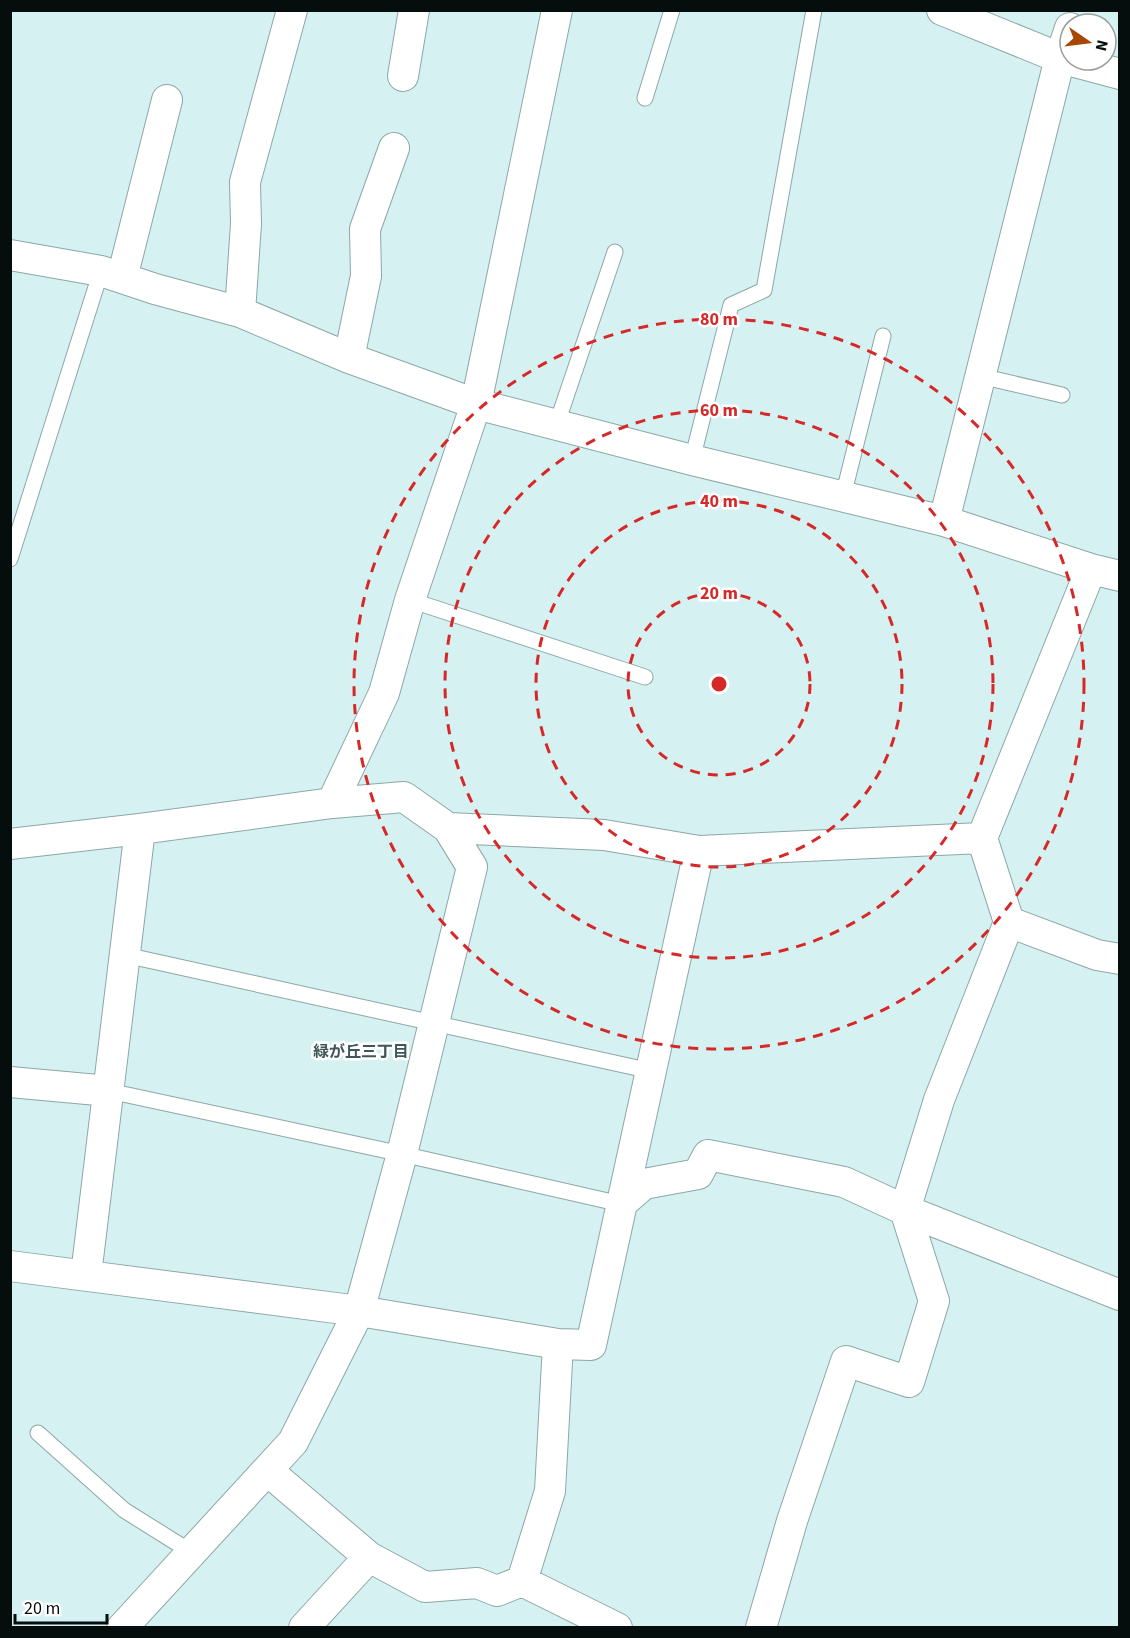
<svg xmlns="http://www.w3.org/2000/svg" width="1130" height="1638" viewBox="0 0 1130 1638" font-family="'Source Sans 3','Noto Sans JP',sans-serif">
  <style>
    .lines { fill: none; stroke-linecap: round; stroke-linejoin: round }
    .service-casing { stroke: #8da7a7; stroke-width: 17 }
    .minor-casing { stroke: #8da7a7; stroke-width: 32 }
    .service { stroke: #fff; stroke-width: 15 }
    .minor { stroke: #fff; stroke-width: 30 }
    .ring { fill: none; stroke: #d62828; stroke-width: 3; stroke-dasharray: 10 8 }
    .labels { text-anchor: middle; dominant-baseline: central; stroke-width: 5; stroke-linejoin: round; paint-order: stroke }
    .neighbourhood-label { font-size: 16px; font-weight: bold; fill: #3f5757; stroke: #fff }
    .centre { fill: #d62828; stroke: #fff; stroke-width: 3 }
    .ring-label { font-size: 18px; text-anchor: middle; font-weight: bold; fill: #d62828; stroke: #fff; stroke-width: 5; stroke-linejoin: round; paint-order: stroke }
  </style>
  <rect width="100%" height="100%" fill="#d6f1f1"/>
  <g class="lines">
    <g class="service-casing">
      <path id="service" d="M 645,98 L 672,10
        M 980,376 L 1062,395
        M 556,426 L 615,252
        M 692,460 L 731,305 L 764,290 L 814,10
        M 843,496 L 883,336
        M 10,559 L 101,271
        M 410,600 L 645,677
        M 125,955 L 651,1071
        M 109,1091 L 402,1154 L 621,1204
        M 38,1433 L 124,1510 L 191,1552"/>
    </g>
    <g class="minor-casing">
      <path id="minor" d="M 942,10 L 1060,58 L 1120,74
        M 403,76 L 414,10
        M 10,255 L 101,271 L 155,289 L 240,312 L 349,358 L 476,404 L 692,460 L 944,521 L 1091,569 L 1120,576
        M 122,278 L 167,100
        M 240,312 L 246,224 L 245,182 L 292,10
        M 349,358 L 366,276 L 365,229 L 394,148
        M 944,521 L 1060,58 L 1070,28
        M 1091,569 L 982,838 L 1009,922 L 1097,955 L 1120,959
        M 332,803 L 384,693 L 410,600 L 476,404 L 557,10
        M 448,828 L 604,835 L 699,851 L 982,838
        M 10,844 L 140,829 L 332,803 L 404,797 L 448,828 L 472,867 L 402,1154 L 359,1311 L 293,1442 L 122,1628
        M 10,1082 L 109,1091
        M 621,1204 L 644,1184 L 698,1174 L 708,1155 L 844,1182 L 905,1210 L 1120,1295
        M 10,1266 L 359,1311 L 558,1344 L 591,1345 L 699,851
        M 86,1275 L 140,829
        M 268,1471 L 369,1557 L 425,1587 L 477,1583 L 497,1591 L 522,1581 L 617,1628
        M 522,1581 L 550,1491 L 558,1344
        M 304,1628 L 369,1557
        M 761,1628 L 792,1521 L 846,1361 L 909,1382 L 934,1301 L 905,1210 L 939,1100 L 1009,922"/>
    </g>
    <use href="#service" class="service"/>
    <use href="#minor" class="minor"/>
  </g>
  <g class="ring">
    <circle cx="719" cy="684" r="91"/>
    <circle cx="719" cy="684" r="183"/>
    <circle cx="719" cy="684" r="274"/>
    <circle cx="719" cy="684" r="365"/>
  </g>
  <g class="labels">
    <g class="neighbourhood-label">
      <text x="361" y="1052">緑が丘三丁目</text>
    </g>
  </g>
  <circle cx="719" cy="684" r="9" class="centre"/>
  <g class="ring-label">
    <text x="719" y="325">80 m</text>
    <text x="719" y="416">60 m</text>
    <text x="719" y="507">40 m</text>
    <text x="719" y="599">20 m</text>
  </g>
  <rect width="1130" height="1638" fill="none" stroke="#050d0d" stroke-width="24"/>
  <g transform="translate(1088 42) rotate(104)"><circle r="28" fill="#ffffff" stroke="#9b9e9e" stroke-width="1.5"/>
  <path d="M0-4.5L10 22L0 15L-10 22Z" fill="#a84702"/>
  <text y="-9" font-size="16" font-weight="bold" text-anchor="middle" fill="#050d0d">N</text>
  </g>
  <path d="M15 1614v9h92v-9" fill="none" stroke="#050d0d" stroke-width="3"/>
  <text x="24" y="1614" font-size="18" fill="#050d0d" stroke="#ffffff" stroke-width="4.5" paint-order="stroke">20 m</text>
</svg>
